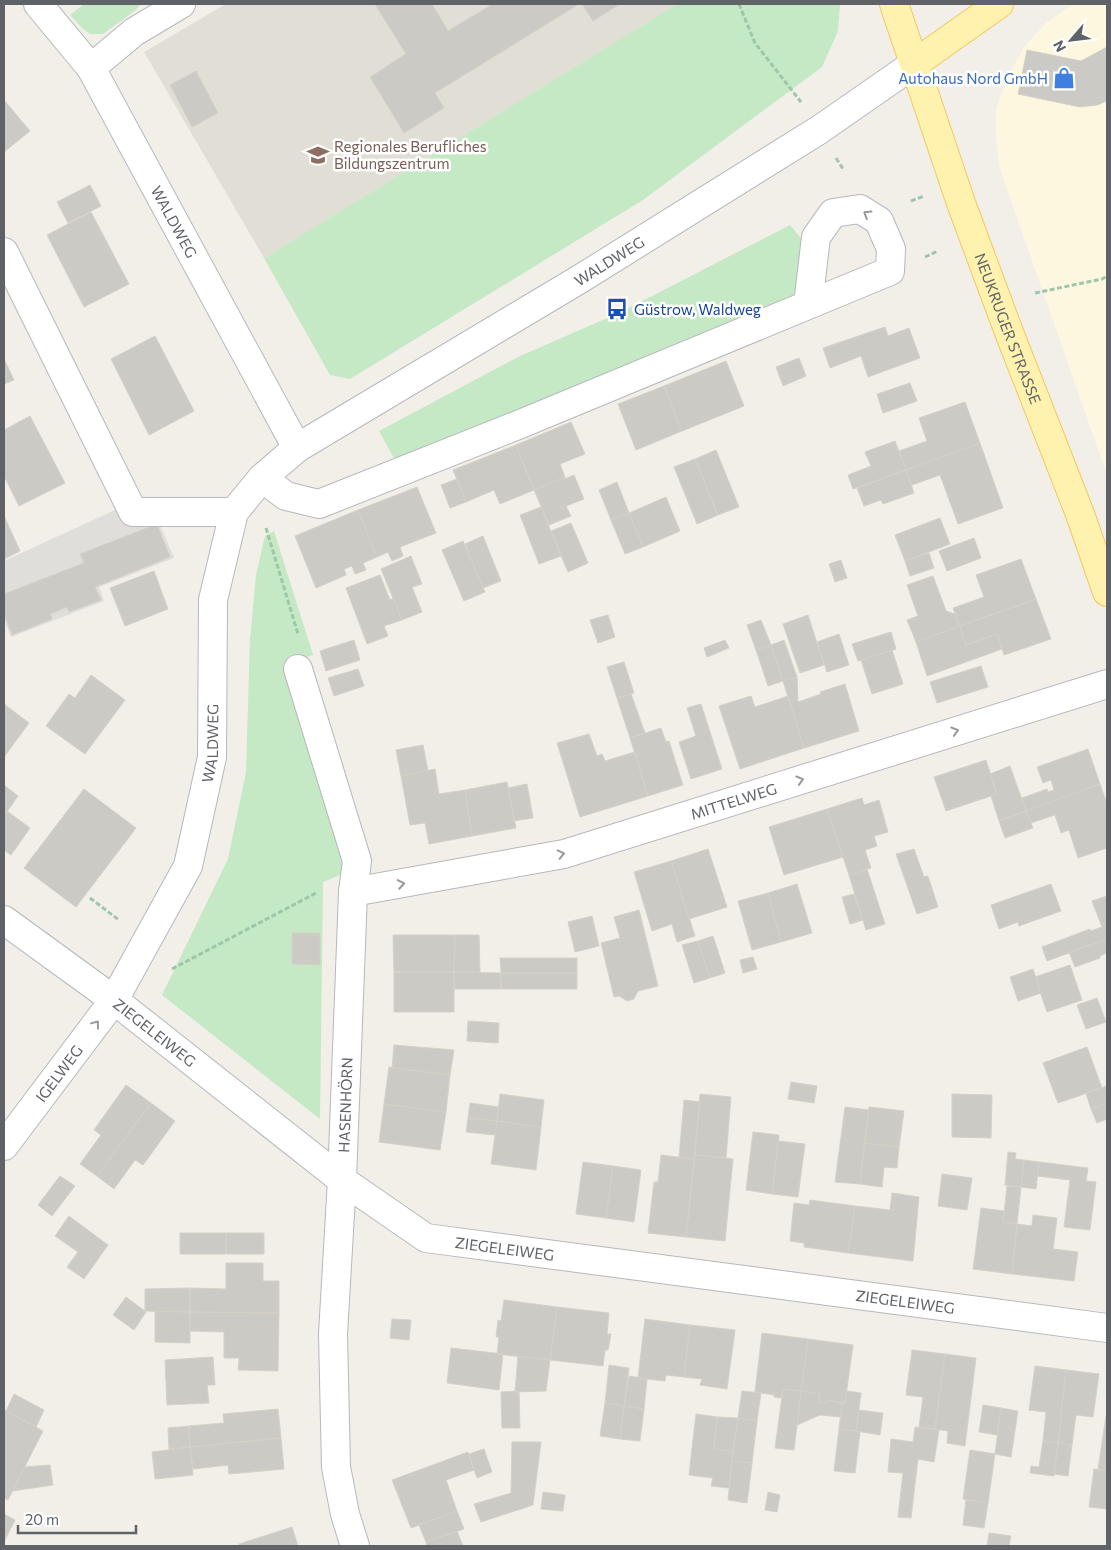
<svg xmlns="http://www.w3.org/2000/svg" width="1111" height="1550" viewBox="0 0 1111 1550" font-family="Commissioner,sans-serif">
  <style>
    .commercial { fill: #fef7e0 }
    .industrial { fill: #e0deda }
    .education { fill: #e1ded6 }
    .green { fill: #c5e8c5 }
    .building { fill: #cccac5; stroke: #d6d1c6 }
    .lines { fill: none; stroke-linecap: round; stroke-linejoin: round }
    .minor-casing { stroke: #b5b8bc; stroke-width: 30 }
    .major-casing { stroke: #f2c960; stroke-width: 30 }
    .path { stroke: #9cc7a9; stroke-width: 3; stroke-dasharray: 5 2.5; stroke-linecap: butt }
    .minor { stroke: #fff; stroke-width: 28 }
    .major { stroke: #fff2af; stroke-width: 28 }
    .oneway { stroke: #979a9d }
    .labels { text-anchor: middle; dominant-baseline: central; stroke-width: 5; stroke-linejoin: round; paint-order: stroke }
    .shop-label { font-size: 15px; fill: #366cbe; stroke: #fff; text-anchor: end }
    .education-label { font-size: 15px; fill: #785e54; stroke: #fff; text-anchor: start }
    .street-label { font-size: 15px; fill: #5f6368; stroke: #fff }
    .transit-label { font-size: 15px; fill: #164399; stroke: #fff; text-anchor: start }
  </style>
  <rect width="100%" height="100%" fill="#f1efe8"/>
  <path class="commercial" d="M 1073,4 L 1107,4 L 1107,475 L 1000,169 L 996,138 L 996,109 L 1008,76 L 1024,47 L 1045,24 Z"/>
  <path class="industrial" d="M 117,509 L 159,522 L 174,558 L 99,587 L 104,601 L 11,637 L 4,619 L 4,561 Z"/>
  <path class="education" d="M 226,4 L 677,4 L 264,258 L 144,52 Z"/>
  <path class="green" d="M 84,4 L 141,4 L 136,10 L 103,34 L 90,34 L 83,29 L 70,15 Z
    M 677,4 L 840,4 L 838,31 L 822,67 L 643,200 L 350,379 L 330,375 L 264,258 Z
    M 790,225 L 805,243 L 801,293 L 395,460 L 379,431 L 518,357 L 621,312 Z
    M 274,531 L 313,655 L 283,664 L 345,873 L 323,882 L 320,1119 L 162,995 L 228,859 L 246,772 L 250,639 L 256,575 L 265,536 Z"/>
  <path class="building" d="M 375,4 L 432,4 L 448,31 L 493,4 L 579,4 L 435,93 L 444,108 L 404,133 L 370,77 L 406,54 Z
    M 582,4 L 620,4 L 593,21 Z
    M 1107,47 L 1107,101 L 1097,105 L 1080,107 L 1018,94 L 1027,50 L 1081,61 Z
    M 196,71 L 218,113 L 192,127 L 170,85 Z
    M 4,100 L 30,131 L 4,152 Z
    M 90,185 L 101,206 L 68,223 L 57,202 Z
    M 91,212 L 129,284 L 84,307 L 47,235 Z
    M 885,327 L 888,336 L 909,328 L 920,358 L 868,377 L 861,356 L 830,368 L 823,348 Z
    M 155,336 L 194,411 L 149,435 L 111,359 Z
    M 799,358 L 806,376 L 783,386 L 776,367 Z
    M 4,359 L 14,380 L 4,384 Z
    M 726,361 L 744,406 L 682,431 L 664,386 Z
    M 910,383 L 917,401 L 883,413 L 877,394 Z
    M 664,386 L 682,431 L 636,450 L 618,404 Z
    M 965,402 L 980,443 L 906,470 L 899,451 L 927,441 L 919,418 Z
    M 30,416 L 65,483 L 19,506 L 4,476 L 4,430 Z
    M 571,422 L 585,454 L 560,464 L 565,477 L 534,490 L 516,445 Z
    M 895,441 L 906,470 L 853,489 L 848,475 L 871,466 L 865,452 Z
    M 980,443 L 1003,508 L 958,524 L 940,475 L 912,485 L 906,470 Z
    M 516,445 L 534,490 L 500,504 L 494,490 L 466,502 L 453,470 Z
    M 716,450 L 739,507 L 718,515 L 695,459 Z
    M 695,459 L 718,515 L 697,524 L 674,467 Z
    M 906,470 L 914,493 L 883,504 L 881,500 L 864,506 L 857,488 Z
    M 574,475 L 584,499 L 566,506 L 571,516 L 549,525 L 534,490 L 565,477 L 565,479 Z
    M 457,479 L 466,502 L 450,508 L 441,485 Z
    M 617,482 L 629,513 L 611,520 L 599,490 Z
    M 417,487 L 436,533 L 400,547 L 403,556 L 392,561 L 388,552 L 377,557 L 358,510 Z
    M 666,497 L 680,531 L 643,547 L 629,513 Z
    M 541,507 L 561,556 L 539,564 L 520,515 Z
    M 358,510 L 377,557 L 363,563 L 366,570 L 355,574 L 352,566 L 344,569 L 346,575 L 316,588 L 295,536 Z
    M 629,513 L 643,547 L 625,554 L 611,520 Z
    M 4,516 L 20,551 L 4,559 Z
    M 940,518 L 950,544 L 905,561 L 895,535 Z
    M 571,523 L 588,563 L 568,572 L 551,531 Z
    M 157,524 L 170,557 L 95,587 L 101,600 L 69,612 L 67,607 L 50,614 L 52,619 L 12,635 L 4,613 L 4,594 L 84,563 L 80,554 Z
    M 483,536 L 501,581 L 483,588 L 465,544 Z
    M 974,538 L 981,558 L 947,571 L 939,551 Z
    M 463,541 L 485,592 L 464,601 L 442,550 Z
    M 929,553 L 934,568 L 910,576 L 905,561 Z
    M 411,556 L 422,584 L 412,587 L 422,612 L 402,620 L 381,569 Z
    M 1021,559 L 1036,599 L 960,626 L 953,608 L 984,597 L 976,575 Z
    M 841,560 L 847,578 L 835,582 L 829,564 Z
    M 154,571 L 168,609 L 125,626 L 110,588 Z
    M 380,575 L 390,600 L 393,598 L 402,620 L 384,626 L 388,636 L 367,644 L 346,588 Z
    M 933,576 L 946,611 L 955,614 L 960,626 L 916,642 L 907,620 L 918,616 L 907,585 Z
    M 1036,599 L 1051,639 L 1004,655 L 997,634 L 966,645 L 960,626 Z
    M 608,615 L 615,637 L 598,643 L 590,620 Z
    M 808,615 L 824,665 L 800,673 L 783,624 Z
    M 761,620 L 771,645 L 756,650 L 747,625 Z
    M 960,626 L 966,645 L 997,634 L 1002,649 L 927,676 L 916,642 Z
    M 891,632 L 896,649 L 858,661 L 852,644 Z
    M 839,634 L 849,665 L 827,672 L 817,642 Z
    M 354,640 L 360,660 L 326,671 L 320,651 Z
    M 725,640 L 729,648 L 707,657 L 704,648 Z
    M 784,640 L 797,677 L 783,681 L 771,645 Z
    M 771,645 L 783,681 L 768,686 L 756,650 Z
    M 892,650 L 903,684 L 872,694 L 861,660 Z
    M 624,662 L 634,693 L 617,698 L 607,667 Z
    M 981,666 L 988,687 L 937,703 L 930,682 Z
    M 358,669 L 364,686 L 334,696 L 328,678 Z
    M 91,675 L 125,700 L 85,754 L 46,726 L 69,694 L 75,698 Z
    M 797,677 L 798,702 L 821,694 L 820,692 L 845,684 L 859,731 L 804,748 L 783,681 Z
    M 631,694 L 645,733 L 630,738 L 617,698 Z
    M 751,696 L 755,707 L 788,696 L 804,748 L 740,769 L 719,706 Z
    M 4,704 L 29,723 L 4,757 Z
    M 701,704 L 722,769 L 691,779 L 679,742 L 696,736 L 687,708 Z
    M 661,728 L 666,742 L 669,741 L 683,785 L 648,796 L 630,738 Z
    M 589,734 L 597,756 L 602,754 L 605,761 L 635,752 L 648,796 L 580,817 L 557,743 Z
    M 423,745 L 428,771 L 401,776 L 396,750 Z
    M 1088,749 L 1100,784 L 1026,811 L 1022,798 L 1047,789 L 1048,792 L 1054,790 L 1051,780 L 1043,783 L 1037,767 Z
    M 986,760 L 997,794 L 946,811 L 934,777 Z
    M 1010,766 L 1026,811 L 999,821 L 991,796 L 997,794 L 990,774 Z
    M 435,769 L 439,794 L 465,790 L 472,836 L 429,844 L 425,823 L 410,825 L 401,776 Z
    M 507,782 L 516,828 L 472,836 L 465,790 Z
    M 527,784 L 533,818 L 514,821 L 508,788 Z
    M 1100,784 L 1107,804 L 1107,848 L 1078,858 L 1069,830 L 1061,833 L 1055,815 L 1031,823 L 1026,811 Z
    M 4,785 L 18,796 L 4,816 Z
    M 84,789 L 136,828 L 76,907 L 24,868 Z
    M 862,798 L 864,805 L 879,800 L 888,832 L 874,836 L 877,846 L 865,850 L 871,868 L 849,875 L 827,809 Z
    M 827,809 L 843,857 L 784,875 L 769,827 Z
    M 7,811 L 30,828 L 11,855 L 4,850 L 4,816 Z
    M 1026,811 L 1033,828 L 1005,838 L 999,821 Z
    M 708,849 L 727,907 L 689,919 L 671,861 Z
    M 914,849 L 924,877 L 928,876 L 938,907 L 917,914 L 896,854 Z
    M 671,861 L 695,936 L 677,942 L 672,924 L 652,931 L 634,872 Z
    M 867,869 L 885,924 L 866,930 L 849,875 Z
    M 797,884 L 812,933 L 781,942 L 768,893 Z
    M 1051,884 L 1061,911 L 1019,926 L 1018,922 L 999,929 L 991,905 Z
    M 768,893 L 781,942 L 752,950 L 738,901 Z
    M 854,894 L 863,920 L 850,924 L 842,897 Z
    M 1107,896 L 1107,939 L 1047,961 L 1042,947 L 1090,929 L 1091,931 L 1102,927 L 1092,901 Z
    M 639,910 L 658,986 L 638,991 L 634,999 L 627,1001 L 619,996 L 614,997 L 601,943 L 620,938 L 614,917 Z
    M 592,916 L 599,946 L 575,952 L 568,922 Z
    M 292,933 L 320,933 L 320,965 L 292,964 Z
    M 393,935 L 455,935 L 454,972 L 394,972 Z
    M 455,935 L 479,935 L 480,972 L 454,972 Z
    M 713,936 L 725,973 L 710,978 L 698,941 Z
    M 1107,939 L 1107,953 L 1100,956 L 1100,958 L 1075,967 L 1069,952 Z
    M 698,941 L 710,978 L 694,983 L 682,945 Z
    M 753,957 L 757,969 L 743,973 L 740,960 Z
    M 500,958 L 577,958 L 577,973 L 501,973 Z
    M 1070,965 L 1082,1000 L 1047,1012 L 1035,977 Z
    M 1033,969 L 1041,993 L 1018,1001 L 1010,977 Z
    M 394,972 L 454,972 L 454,1012 L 394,1012 Z
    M 454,972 L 501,973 L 501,989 L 454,989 Z
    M 501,973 L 577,973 L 577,989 L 501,989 Z
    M 1097,998 L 1106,1022 L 1086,1029 L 1077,1005 Z
    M 468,1021 L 499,1023 L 498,1043 L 467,1041 Z
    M 394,1045 L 454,1050 L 450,1075 L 392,1068 Z
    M 1087,1047 L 1102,1088 L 1058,1103 L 1043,1063 Z
    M 389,1067 L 450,1075 L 446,1112 L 384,1104 Z
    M 791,1082 L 817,1086 L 814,1103 L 788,1099 Z
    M 126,1085 L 151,1103 L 97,1176 L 80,1164 L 101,1135 L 94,1130 Z
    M 1107,1086 L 1107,1103 L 1091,1109 L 1086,1093 Z
    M 500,1094 L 544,1100 L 541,1127 L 497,1121 Z
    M 700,1094 L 731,1097 L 726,1158 L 695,1155 Z
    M 952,1094 L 992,1095 L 991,1138 L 952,1137 Z
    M 684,1100 L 700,1102 L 694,1159 L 679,1157 Z
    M 151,1103 L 175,1121 L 143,1165 L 135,1160 L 114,1189 L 97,1176 Z
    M 470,1103 L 499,1107 L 497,1121 L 468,1118 Z
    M 1107,1103 L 1107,1119 L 1097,1123 L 1091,1109 Z
    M 384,1104 L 446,1112 L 440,1150 L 379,1142 Z
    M 845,1107 L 869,1110 L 860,1184 L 835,1182 Z
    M 869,1107 L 904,1111 L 899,1147 L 864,1143 Z
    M 468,1118 L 497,1121 L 495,1135 L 466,1132 Z
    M 497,1121 L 541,1127 L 536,1170 L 491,1164 Z
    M 753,1132 L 779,1135 L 772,1194 L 746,1190 Z
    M 778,1141 L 805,1144 L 798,1197 L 772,1194 Z
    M 864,1143 L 899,1147 L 897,1168 L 884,1167 L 882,1187 L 860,1184 Z
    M 1008,1152 L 1016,1153 L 1015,1159 L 1024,1160 L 1021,1187 L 1005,1185 Z
    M 661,1155 L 694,1159 L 686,1237 L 648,1233 L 654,1182 L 658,1182 Z
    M 695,1155 L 733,1159 L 725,1241 L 686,1237 Z
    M 1024,1160 L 1039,1162 L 1036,1189 L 1021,1187 Z
    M 583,1162 L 613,1166 L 606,1218 L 576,1214 Z
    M 1039,1162 L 1088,1168 L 1086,1181 L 1096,1182 L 1090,1230 L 1064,1227 L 1070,1180 L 1037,1176 Z
    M 613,1166 L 641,1170 L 634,1222 L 606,1218 Z
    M 942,1174 L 972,1178 L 967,1210 L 938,1206 Z
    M 60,1176 L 75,1186 L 52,1216 L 38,1205 Z
    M 1007,1186 L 1021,1187 L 1017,1224 L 1003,1222 Z
    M 892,1193 L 919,1197 L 913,1261 L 848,1253 L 855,1206 L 890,1210 Z
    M 810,1200 L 855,1206 L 848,1253 L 804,1247 L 804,1243 L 790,1241 L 794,1203 L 809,1205 Z
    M 981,1208 L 1004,1211 L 1003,1222 L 1017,1224 L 1012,1274 L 973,1269 Z
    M 1033,1215 L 1057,1218 L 1053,1249 L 1078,1252 L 1074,1281 L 1012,1274 L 1017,1224 L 1032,1226 Z
    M 69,1216 L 108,1245 L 84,1279 L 67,1267 L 78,1252 L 55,1236 Z
    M 180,1233 L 226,1233 L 226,1254 L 180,1254 Z
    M 226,1233 L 264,1233 L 264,1254 L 226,1254 Z
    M 226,1263 L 263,1263 L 263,1281 L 279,1281 L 279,1313 L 190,1312 L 190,1288 L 226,1289 Z
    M 190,1288 L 190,1312 L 145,1311 L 145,1289 Z
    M 126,1297 L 146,1312 L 134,1330 L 113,1315 Z
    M 504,1300 L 557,1307 L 550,1360 L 497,1354 L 499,1337 L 496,1337 L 498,1320 L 501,1321 Z
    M 557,1307 L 609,1313 L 607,1334 L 611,1334 L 608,1350 L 605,1350 L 603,1366 L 550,1360 Z
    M 155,1311 L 190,1312 L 190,1343 L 155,1342 Z
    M 190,1312 L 279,1313 L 278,1371 L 238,1370 L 239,1358 L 224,1358 L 224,1332 L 190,1331 Z
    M 392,1319 L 411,1320 L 409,1340 L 390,1338 Z
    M 645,1319 L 690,1325 L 684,1377 L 666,1375 L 665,1381 L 638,1378 Z
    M 690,1325 L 735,1330 L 727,1389 L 700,1385 L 702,1379 L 684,1377 Z
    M 762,1333 L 808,1339 L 801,1391 L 783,1389 L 781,1398 L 774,1397 L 774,1395 L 755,1392 Z
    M 808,1339 L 853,1345 L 845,1403 L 826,1400 L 826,1403 L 819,1402 L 820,1394 L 801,1391 Z
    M 451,1348 L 503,1354 L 499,1390 L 447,1383 Z
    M 912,1350 L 945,1354 L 935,1429 L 919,1427 L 923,1397 L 906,1395 Z
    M 945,1354 L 976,1358 L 965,1446 L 947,1443 L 948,1431 L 935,1429 Z
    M 518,1356 L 550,1360 L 546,1391 L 515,1392 Z
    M 213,1357 L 215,1385 L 207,1385 L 209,1403 L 167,1405 L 165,1360 Z
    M 609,1365 L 629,1368 L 624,1406 L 605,1403 Z
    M 1035,1366 L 1066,1370 L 1058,1443 L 1043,1441 L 1046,1412 L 1029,1410 Z
    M 1066,1370 L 1099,1374 L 1093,1417 L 1076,1415 L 1072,1445 L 1058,1443 Z
    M 629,1376 L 647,1379 L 644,1409 L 624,1406 Z
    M 783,1389 L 801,1391 L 794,1450 L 775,1448 Z
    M 519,1391 L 520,1428 L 502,1428 L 501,1392 Z
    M 742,1391 L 761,1393 L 757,1421 L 738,1418 Z
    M 801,1391 L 820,1394 L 819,1402 L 826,1403 L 826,1400 L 842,1403 L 841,1417 L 820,1415 L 797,1425 Z
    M 847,1391 L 861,1393 L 856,1431 L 839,1429 L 842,1403 L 845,1403 Z
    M 14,1394 L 44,1410 L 36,1427 L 6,1411 Z
    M 605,1403 L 624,1406 L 620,1439 L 600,1436 Z
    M 983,1405 L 1001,1408 L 997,1435 L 979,1432 Z
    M 624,1406 L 644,1409 L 640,1441 L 620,1439 Z
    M 1001,1408 L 1018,1411 L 1011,1457 L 995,1454 Z
    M 278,1409 L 281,1438 L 190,1447 L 189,1426 L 224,1423 L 223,1414 Z
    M 4,1410 L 43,1431 L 8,1500 L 4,1498 Z
    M 859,1410 L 883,1413 L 880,1435 L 856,1431 Z
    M 696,1414 L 717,1417 L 714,1449 L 733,1452 L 729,1488 L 711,1486 L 713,1478 L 689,1475 Z
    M 1106,1416 L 1107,1416 L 1107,1471 L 1098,1469 Z
    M 717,1417 L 738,1418 L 733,1452 L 714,1449 Z
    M 738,1418 L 757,1421 L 752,1463 L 732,1461 Z
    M 189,1426 L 190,1447 L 169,1449 L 168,1428 Z
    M 915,1427 L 939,1430 L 934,1462 L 918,1459 L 911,1518 L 898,1517 L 903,1473 L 888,1472 L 891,1439 L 913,1442 Z
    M 839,1429 L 860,1432 L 855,1473 L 834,1471 Z
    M 281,1438 L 284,1469 L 229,1474 L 228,1465 L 193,1469 L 190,1447 Z
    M 1043,1441 L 1058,1443 L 1054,1476 L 1030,1473 L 1031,1466 L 1039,1467 Z
    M 512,1442 L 541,1442 L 533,1505 L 481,1522 L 474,1504 L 511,1493 Z
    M 1058,1443 L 1072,1445 L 1068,1476 L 1054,1474 Z
    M 190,1447 L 193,1475 L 155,1479 L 152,1452 Z
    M 484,1449 L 492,1472 L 477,1478 L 469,1454 Z
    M 970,1450 L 995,1454 L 988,1503 L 963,1499 Z
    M 468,1452 L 474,1470 L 446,1480 L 457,1511 L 411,1528 L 392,1480 Z
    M 732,1461 L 752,1463 L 747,1503 L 728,1500 Z
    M 50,1465 L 53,1485 L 12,1491 L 25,1467 Z
    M 1094,1469 L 1107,1471 L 1107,1509 L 1089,1507 Z
    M 543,1492 L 565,1495 L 563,1511 L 541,1509 Z
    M 768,1492 L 780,1495 L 777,1512 L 765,1510 Z
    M 966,1500 L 988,1503 L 984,1528 L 963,1525 Z
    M 457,1511 L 464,1529 L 426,1542 L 419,1525 Z
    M 4,1514 L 15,1520 L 4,1542 Z
    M 292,1527 L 298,1546 L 239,1546 L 239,1544 Z
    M 457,1531 L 463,1546 L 427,1546 L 426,1542 Z
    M 989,1533 L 1011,1536 L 1009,1546 L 987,1546 Z"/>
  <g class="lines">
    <g class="minor-casing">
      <g id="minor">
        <path id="s1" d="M 38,4 L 91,68 L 297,448"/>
        <path d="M 91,68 L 134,32 L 181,4"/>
        <path d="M 4,252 L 133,512 L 234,512"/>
        <path d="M 262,478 L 286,496 L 319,504 L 518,425 L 890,271 L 891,249 L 879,221 L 860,209 L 833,213 L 816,237 L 808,305"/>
        <path d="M 298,669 L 357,861 L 353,892 L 342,1180 L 333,1334 L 336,1467 L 345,1514 L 355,1546"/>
        <path id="s2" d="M 353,892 L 564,854 L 1107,684"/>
        <path id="s3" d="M 4,920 L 114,1000 L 342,1180 L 426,1238 L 1107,1328"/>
        <path id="s4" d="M 4,1146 L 114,1000 L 188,866 L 212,757 L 213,600 L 234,512 L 262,478 L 297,448 L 580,279 L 819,130 L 914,64"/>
      </g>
    </g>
    <g class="major-casing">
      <g id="major">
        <path id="s5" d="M 894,4 L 961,203 L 1007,327 L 1080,514 L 1107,592"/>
        <path d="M 914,64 L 999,4"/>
      </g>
    </g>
    <path class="path" d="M 739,4 L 755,43 L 801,102
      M 836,158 L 843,169
      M 911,201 L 924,196
      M 925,257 L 938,251
      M 1035,293 L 1102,279 L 1107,276
      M 266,528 L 298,634
      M 90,898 L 119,920
      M 172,969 L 318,892"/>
    <use href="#minor" class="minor"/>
    <use href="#major" class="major"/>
  </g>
  <defs><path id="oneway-chevron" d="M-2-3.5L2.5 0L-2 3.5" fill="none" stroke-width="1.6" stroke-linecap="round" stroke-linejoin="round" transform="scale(1.25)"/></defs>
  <g class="oneway">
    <use href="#oneway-chevron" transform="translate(867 214) rotate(-148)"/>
    <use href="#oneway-chevron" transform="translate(955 731) rotate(-17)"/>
    <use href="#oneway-chevron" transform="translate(800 780) rotate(-17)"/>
    <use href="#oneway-chevron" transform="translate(561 854) rotate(-13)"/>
    <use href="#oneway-chevron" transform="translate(401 884) rotate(-10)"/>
    <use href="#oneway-chevron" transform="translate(96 1024) rotate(-53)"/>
  </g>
  <defs>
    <g id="shop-bare" transform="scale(1.725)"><path d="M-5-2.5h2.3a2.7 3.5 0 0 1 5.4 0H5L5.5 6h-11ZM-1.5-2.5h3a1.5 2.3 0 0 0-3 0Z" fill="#3f7fe0" stroke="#fff" stroke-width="2.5" paint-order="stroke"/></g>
    <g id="university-bare" transform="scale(1.725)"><path d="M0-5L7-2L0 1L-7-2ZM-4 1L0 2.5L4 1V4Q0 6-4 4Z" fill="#8d6e63" stroke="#fff" stroke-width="2.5" paint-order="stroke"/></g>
    <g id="bus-bare" transform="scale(1.725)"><path d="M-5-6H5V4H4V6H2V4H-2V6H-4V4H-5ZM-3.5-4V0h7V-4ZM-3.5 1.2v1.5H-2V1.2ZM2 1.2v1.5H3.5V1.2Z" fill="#1a4fb4" stroke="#fff" stroke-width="2.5" paint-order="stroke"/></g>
  </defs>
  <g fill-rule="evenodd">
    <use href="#shop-bare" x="1064" y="78"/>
    <use href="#university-bare" x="318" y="155"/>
    <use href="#bus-bare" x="617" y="309"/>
  </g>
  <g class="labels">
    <g class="shop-label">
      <text x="1048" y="78">Autohaus Nord GmbH</text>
    </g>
    <g class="education-label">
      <text x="334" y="146">Regionales Berufliches<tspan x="334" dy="17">Bildungszentrum</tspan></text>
    </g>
    <g class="street-label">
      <text stroke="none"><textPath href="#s1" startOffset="258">WALDWEG</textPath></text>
      <text stroke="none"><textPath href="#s4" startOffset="1149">WALDWEG</textPath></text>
      <text stroke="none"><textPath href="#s5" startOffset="344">NEUKRUGER STRASSE</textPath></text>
      <text stroke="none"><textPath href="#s4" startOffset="461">WALDWEG</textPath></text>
      <text stroke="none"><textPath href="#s2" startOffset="392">MITTELWEG</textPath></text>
      <text stroke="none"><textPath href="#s3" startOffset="188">ZIEGELEIWEG</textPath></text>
      <text stroke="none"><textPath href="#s4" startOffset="91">IGELWEG</textPath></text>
      <text transform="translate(345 1105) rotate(-88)">HASENHÖRN</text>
      <text stroke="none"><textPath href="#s3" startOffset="608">ZIEGELEIWEG</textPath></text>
      <text stroke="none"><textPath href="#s3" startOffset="1012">ZIEGELEIWEG</textPath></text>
    </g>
    <g class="transit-label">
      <text x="634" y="309">Güstrow, Waldweg</text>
    </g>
  </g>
  <rect width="1111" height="1550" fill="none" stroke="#5f6368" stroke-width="10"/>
  <g transform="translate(1071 40) rotate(242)" stroke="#ffffff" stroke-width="4" paint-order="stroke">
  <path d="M0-4L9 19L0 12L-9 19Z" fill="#5f6368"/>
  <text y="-8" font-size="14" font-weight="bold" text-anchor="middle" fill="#5f6368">N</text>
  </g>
  <path d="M18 1525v8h118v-8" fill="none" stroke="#5f6368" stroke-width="2.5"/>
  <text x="25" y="1525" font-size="15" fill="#5f6368" stroke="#ffffff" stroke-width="4" paint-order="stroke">20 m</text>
</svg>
